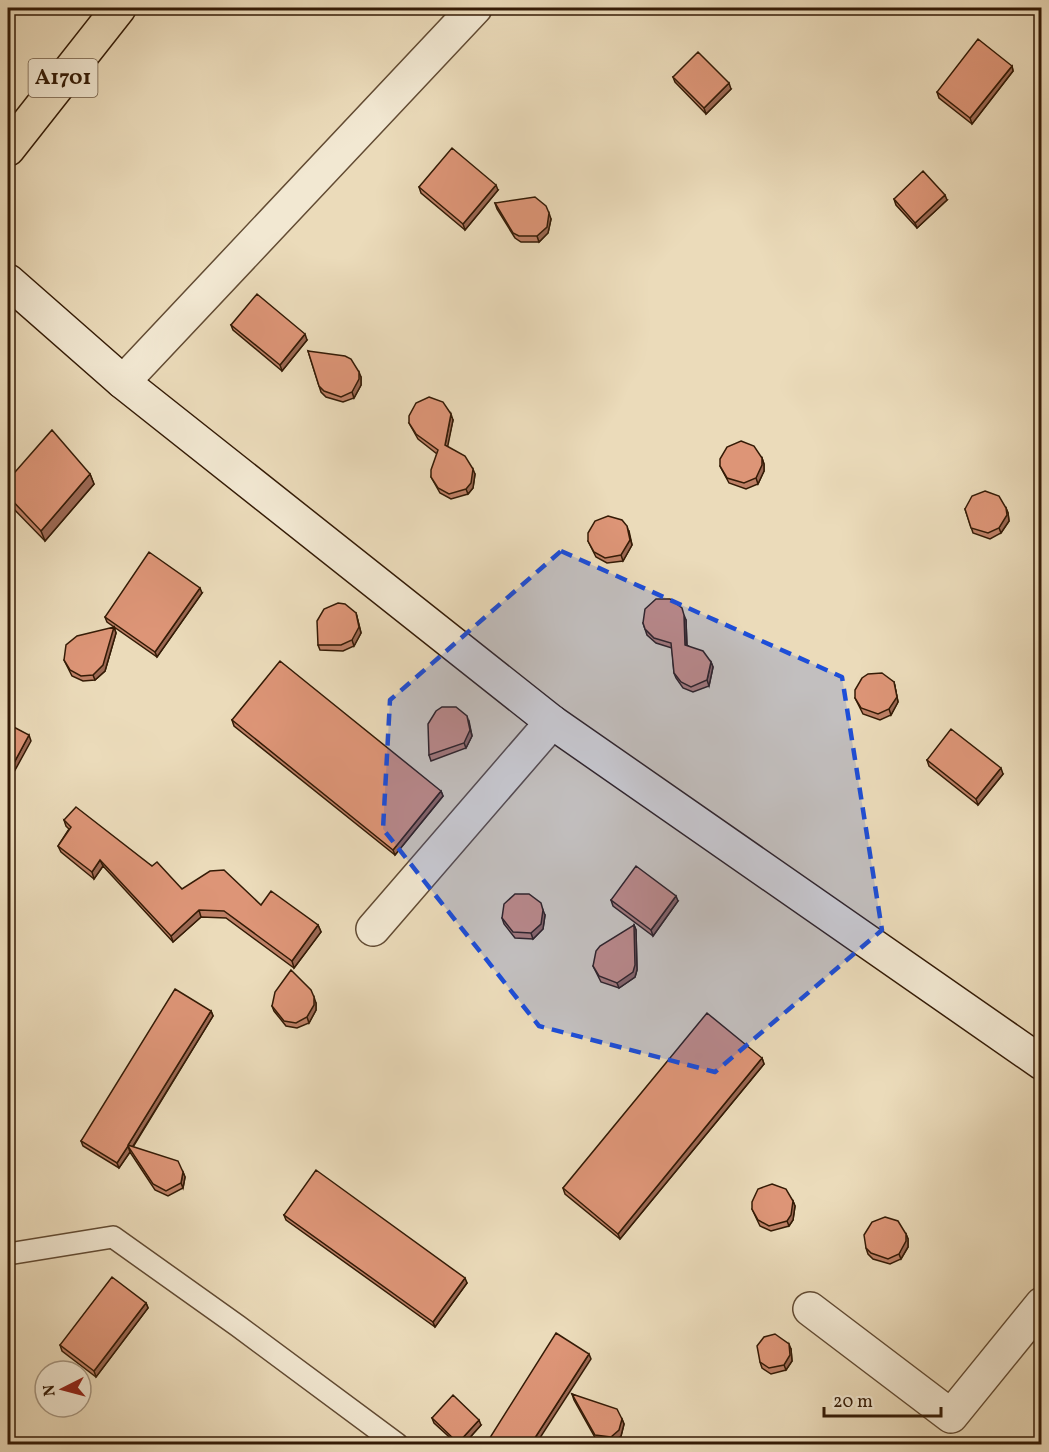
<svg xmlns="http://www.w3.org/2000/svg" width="1049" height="1452" viewBox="0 0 1049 1452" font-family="Vollkorn,serif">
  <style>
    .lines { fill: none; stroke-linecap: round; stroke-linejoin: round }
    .lane-casing { stroke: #624b33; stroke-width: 24 }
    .street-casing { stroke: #624b33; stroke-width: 36 }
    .secondary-casing { stroke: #341b06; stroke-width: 36 }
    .primary-casing { stroke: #341b06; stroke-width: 36 }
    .lane { stroke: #f2e8d2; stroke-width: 21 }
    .street { stroke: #f2e8d2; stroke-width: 33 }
    .secondary { stroke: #f2e8d2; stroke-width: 33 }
    .primary { stroke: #ebdbba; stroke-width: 33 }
    .wall { fill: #be8066; stroke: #341b06; stroke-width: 1.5 }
    .shaded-wall { fill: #9b6853; stroke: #341b06; stroke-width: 1.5 }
    .building { fill: #dd9577; stroke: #341b06; stroke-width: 1.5 }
    .marked { fill: #1d4ed8; fill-opacity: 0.2; stroke: #1d4ed8; stroke-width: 4.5; stroke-dasharray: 12 8; stroke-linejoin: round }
    .labels { text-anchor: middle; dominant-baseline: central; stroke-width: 5; stroke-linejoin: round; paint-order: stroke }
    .shield { fill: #f2e8d2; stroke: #6d5843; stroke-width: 1.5 }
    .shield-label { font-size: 22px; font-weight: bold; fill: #341b06 }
  </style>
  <rect width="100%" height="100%" fill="#ebdbba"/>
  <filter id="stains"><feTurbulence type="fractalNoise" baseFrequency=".00333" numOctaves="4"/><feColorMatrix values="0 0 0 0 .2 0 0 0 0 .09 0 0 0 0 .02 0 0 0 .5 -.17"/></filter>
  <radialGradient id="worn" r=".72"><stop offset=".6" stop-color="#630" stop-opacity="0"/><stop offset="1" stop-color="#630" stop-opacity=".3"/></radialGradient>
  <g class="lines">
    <g class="lane-casing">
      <path id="lane" d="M 8,1254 L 113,1237 L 238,1326 L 397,1444"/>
    </g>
    <g class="street-casing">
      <path id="street" d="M 123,382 L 475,8
        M 373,929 L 552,722
        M 810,1309 L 951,1416 L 1042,1304"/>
    </g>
    <g class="secondary-casing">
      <path id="secondary" d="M 8,281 L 123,382 L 552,722 L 1042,1063"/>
    </g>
    <g class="primary-casing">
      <path id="primary" d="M 8,149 L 119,8"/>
    </g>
    <use href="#lane" class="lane"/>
    <use href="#street" class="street"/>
    <use href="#secondary" class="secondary"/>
    <use href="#primary" class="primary"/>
  </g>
  <path class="wall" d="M 1012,66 L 1013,71 L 972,124 L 939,98 L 937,92 Z
    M 673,77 L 731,89 L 706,114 L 675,82 Z
    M 419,187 L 498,190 L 465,230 L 421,193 Z
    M 894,199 L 947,200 L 917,228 L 896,205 Z
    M 495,203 L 551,219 L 548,233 L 539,242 L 521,242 L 515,238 L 497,209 Z
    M 231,325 L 307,340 L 282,371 L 233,330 Z
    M 308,351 L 361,377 L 361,385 L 354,398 L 343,402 L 326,397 L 321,392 Z
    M 453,420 L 447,446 L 475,474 L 473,488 L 468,494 L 451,499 L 440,493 L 431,477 L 437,454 L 418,439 L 409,423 Z
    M 762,458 L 764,464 L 764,471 L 758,484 L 746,489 L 729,483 L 720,466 Z
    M 90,474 L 94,484 L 45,541 L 8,503 L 8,480 Z
    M 1006,508 L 1008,513 L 1009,521 L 1001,533 L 990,539 L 973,533 L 965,509 Z
    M 629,531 L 632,545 L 623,561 L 607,563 L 596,557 L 588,541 Z
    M 202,593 L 157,657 L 107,622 L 105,617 Z
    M 356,613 L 361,633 L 354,646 L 343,651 L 320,650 L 318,645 Z
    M 686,620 L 687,645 L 711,662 L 713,667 L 709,686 L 693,692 L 683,688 L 676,678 L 674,673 L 672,648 L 656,643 L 647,635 L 643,623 Z
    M 114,627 L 116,633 L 105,671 L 95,680 L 83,681 L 72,676 L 64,660 Z
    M 894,682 L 898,702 L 891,715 L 880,720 L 863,714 L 855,698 Z
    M 232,720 L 441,791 L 443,796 L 395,855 L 234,726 Z
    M 469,721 L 472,736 L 466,748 L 431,761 L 429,755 Z
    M 927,760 L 1003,774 L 978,805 L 929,766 Z
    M 64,820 L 152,866 L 182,889 L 261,905 L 318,925 L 321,932 L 294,968 L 226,918 L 201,917 L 173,942 L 103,866 L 94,879 L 61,852 L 58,846 L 69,829 L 66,826 Z
    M 611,900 L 678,901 L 653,936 L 613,906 Z
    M 545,915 L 543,929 L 533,939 L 515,938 L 504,924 L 502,918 Z
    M 634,925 L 636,930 L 637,970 L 635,977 L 619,988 L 601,982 L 593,966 Z
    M 316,1003 L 316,1010 L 309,1023 L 297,1028 L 286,1026 L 274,1011 L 272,1006 Z
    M 211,1011 L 213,1016 L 133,1147 L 183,1172 L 185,1177 L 183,1188 L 168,1196 L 155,1190 L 130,1152 L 119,1168 L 83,1146 L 81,1141 Z
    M 762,1058 L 764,1064 L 620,1239 L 565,1194 L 563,1188 Z
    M 793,1201 L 795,1206 L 793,1220 L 789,1226 L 771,1231 L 760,1226 L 752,1209 Z
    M 284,1215 L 467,1283 L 435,1327 L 286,1220 Z
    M 906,1234 L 908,1239 L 908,1247 L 901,1259 L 890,1264 L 873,1259 L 868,1254 L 866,1248 Z
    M 146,1303 L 148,1308 L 96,1377 L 62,1351 L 60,1345 Z
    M 791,1349 L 792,1361 L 786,1370 L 771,1374 L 762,1368 L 760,1362 Z
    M 572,1394 L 622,1419 L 624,1424 L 621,1436 L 613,1442 L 597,1441 L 574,1400 Z
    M 432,1418 L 481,1425 L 464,1444 L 457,1444 L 434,1423 Z"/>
  <path class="shaded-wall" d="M 1012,66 L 1013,71 L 972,124 L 970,118 Z
    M 729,83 L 731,89 L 706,114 L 704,108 Z
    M 496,185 L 498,190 L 465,230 L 463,224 Z
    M 945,195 L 947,200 L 917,228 L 915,223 Z
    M 549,213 L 551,219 L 548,233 L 539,242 L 537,236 Z
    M 305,334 L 307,340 L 282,371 L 280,365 Z
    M 359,372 L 361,377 L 361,385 L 354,398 L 352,392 Z
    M 451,414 L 453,420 L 447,450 L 445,445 Z
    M 762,458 L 764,464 L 764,471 L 758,484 L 756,478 Z
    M 473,469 L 475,474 L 473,488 L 468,494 L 466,489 Z
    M 90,474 L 94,484 L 45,541 L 41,531 Z
    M 1006,508 L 1008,513 L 1009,521 L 1001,533 L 999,528 Z
    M 627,526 L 632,545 L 623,561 L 621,555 Z
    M 200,588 L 202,593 L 157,657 L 155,652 Z
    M 356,613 L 361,633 L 354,646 L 352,640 Z
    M 684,615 L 686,620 L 687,650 L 685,645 Z
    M 114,627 L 116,633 L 105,671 L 95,680 L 93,675 Z
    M 711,662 L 713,667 L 709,686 L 707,680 Z
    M 894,682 L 898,702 L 891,715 L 889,709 Z
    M 467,716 L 472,736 L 466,748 L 464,743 Z
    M 29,735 L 31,741 L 8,783 L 8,774 Z
    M 1001,768 L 1003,774 L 978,805 L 976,799 Z
    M 441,791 L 443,796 L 395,855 L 393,850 Z
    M 100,860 L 103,866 L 94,879 L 92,872 Z
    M 676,896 L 678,901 L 653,936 L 651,930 Z
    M 199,910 L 201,917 L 173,942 L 171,936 Z
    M 543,910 L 545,915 L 543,929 L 533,939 L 531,933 Z
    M 318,925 L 321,932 L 294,968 L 292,961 Z
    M 634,925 L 636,930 L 637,970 L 635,977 L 619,988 L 617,983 Z
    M 314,997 L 316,1003 L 316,1010 L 309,1023 L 307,1017 Z
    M 211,1011 L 213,1016 L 130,1151 L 128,1145 Z
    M 762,1058 L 764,1064 L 620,1239 L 618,1234 Z
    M 128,1146 L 130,1152 L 119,1168 L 117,1163 Z
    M 183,1172 L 185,1177 L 183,1188 L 181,1183 Z
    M 793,1201 L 795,1206 L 793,1220 L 789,1226 L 787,1221 Z
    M 906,1234 L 908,1239 L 908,1247 L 901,1259 L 899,1254 Z
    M 465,1278 L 467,1283 L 435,1327 L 433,1322 Z
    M 146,1303 L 148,1308 L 96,1377 L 94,1371 Z
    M 789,1344 L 791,1349 L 792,1361 L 786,1370 L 784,1365 Z
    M 589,1354 L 591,1359 L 536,1444 L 531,1444 Z
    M 622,1419 L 624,1424 L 621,1436 L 613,1442 L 611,1437 Z
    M 479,1420 L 481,1425 L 464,1444 L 459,1444 L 458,1443 Z"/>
  <path class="building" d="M 978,39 L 1012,66 L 970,118 L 937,92 Z
    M 698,52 L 729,83 L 704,108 L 673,77 Z
    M 452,148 L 496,185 L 463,224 L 419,187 Z
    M 923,171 L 945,195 L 915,223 L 894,199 Z
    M 535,197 L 546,206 L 549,213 L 547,227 L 537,236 L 519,236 L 513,233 L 495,203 Z
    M 257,294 L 305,334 L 280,365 L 231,325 Z
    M 308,351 L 345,356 L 351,359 L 359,372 L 359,379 L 352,392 L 341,397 L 324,391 L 319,386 Z
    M 429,397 L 443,402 L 451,414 L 445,445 L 465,456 L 473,469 L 471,483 L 466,489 L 449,494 L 438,488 L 431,477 L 431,470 L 438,450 L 416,434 L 409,423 L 409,416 L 416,403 Z
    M 52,430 L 90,474 L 41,531 L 8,496 L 8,480 Z
    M 741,441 L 754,446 L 762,458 L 762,465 L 756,478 L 744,483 L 727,478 L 720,466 L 720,459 L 727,447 Z
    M 985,491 L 999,496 L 1006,508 L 1007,515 L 999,528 L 988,533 L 971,528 L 965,509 L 972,496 Z
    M 608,516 L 622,520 L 627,526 L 630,540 L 621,555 L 605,558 L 594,552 L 588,541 L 588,533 L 595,521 Z
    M 149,552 L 200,588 L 155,652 L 105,617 Z
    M 656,599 L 670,599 L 682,608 L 684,615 L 685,645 L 703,651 L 711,662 L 707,680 L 691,687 L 681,682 L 674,673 L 671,643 L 654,638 L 645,629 L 643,623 L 645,609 Z
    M 338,603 L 345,604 L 356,613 L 359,627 L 352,640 L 341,645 L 318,645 L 317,621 L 324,609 Z
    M 114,627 L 103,665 L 93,675 L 81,676 L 70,670 L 64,660 L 66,645 L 77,636 Z
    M 280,661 L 441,791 L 393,850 L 232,720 Z
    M 882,673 L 894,682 L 897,697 L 889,709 L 878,714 L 861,708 L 855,698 L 855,690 L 862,678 L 868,674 Z
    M 442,707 L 456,707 L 467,716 L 470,730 L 464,743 L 429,755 L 428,724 L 436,711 Z
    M 8,724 L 29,735 L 8,774 Z
    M 951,729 L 1001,768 L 976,799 L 927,760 Z
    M 76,807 L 152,866 L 157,862 L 182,889 L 210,871 L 224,870 L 261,905 L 271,891 L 318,925 L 292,961 L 224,911 L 199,910 L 171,936 L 100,860 L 92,872 L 58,846 L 71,827 L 64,820 Z
    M 636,866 L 676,896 L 651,930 L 611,900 Z
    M 515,894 L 529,894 L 541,903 L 543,910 L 541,924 L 531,933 L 513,932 L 502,918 L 504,904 Z
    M 634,925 L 635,965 L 633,972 L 617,983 L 599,976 L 593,966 L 596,951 L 600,946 Z
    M 291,970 L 311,990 L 314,997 L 314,1005 L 307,1017 L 296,1023 L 284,1021 L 272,1006 L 275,992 Z
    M 175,989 L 211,1011 L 128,1145 L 178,1161 L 183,1172 L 181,1183 L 166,1191 L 153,1184 L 128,1146 L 117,1163 L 81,1141 Z
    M 707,1013 L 762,1058 L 618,1234 L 563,1188 Z
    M 316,1170 L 465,1278 L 433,1322 L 284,1215 Z
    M 772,1184 L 786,1189 L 793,1201 L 791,1215 L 787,1221 L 769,1226 L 758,1220 L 752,1209 L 752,1202 L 758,1189 Z
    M 885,1217 L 898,1221 L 906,1234 L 906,1241 L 899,1254 L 888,1259 L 871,1253 L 866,1248 L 864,1235 L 872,1222 Z
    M 112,1277 L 146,1303 L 94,1371 L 60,1345 Z
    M 556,1333 L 589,1354 L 531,1444 L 486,1444 Z
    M 775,1334 L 789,1344 L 790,1355 L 784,1365 L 769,1368 L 760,1362 L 757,1346 L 764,1337 Z
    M 572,1394 L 617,1409 L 622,1419 L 619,1430 L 611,1437 L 595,1435 Z
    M 453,1395 L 479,1420 L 458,1443 L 432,1418 Z"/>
  <path class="marked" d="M 561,551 L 842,677 L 882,930 L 715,1072 L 539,1026 L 383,829 L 390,700 Z"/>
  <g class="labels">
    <rect class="shield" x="28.5" y="59" width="69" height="38" rx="4.5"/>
    <g class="shield-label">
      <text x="63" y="78">A1701</text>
    </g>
  </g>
  <rect width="1049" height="1452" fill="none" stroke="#ebdbba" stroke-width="30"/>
  <rect x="9" y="9" width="1031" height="1434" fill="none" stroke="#341b06" stroke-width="3"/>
  <rect x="15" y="15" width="1019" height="1422" fill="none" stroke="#341b06" stroke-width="1.5"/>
  <g transform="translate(63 1389) rotate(264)"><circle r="28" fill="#f2e8d2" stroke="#a69680" stroke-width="1.5"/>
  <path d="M0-4.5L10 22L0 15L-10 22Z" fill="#8f2418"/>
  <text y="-9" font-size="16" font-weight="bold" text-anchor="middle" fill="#341b06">N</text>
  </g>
  <path d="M824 1407v9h117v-9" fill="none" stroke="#341b06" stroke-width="3"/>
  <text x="833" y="1407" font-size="18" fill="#341b06" stroke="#f2e8d2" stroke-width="4.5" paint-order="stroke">20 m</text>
  <rect width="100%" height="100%" filter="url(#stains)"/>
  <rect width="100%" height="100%" fill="url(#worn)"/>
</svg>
